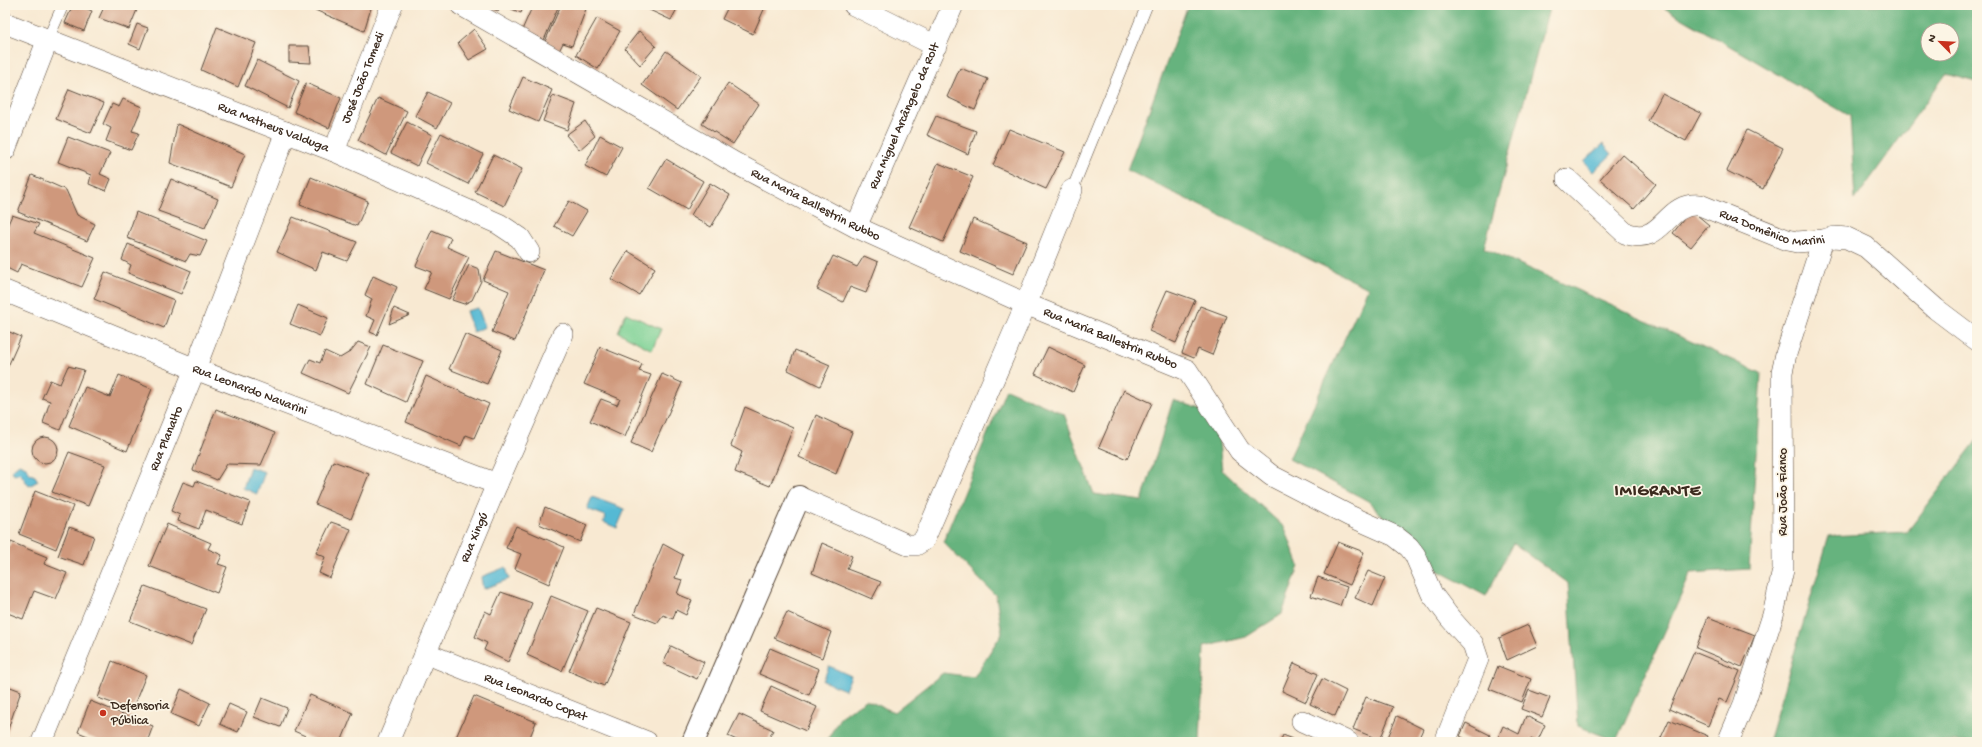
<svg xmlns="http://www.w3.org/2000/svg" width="1982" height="747" viewBox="0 0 1982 747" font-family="'Gochi Hand',sans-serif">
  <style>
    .green { fill: #7dd195; stroke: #5c7e5a }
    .forest { fill: #66b37e; stroke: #506e4e; fill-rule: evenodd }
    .water { fill: #55b9d4; stroke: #487279 }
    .building { fill: #cf987c }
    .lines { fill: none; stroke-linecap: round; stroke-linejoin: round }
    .service-casing { stroke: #574739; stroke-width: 12 }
    .minor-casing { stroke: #574739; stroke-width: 22 }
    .tertiary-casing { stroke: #574739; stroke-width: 24 }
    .service { stroke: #fff; stroke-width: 11 }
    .minor { stroke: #fff; stroke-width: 21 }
    .tertiary { stroke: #fff; stroke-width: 22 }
    .poi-dot { fill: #c8321e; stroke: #fcf5e5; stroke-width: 1.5 }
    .labels { text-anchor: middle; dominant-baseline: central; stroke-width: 3.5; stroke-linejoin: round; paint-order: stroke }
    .street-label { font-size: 13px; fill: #3b2a1e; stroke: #fcf5e5 }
    .poi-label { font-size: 13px; fill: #3b2a1e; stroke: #fcf5e5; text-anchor: start }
    .district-label { font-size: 17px; font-weight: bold; letter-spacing: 1px; fill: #3b2a1e; stroke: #fcf5e5 }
  </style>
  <rect width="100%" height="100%" fill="#fcf5e5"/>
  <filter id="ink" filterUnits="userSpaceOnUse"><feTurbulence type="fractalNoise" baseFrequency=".025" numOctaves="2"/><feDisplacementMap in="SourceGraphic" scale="8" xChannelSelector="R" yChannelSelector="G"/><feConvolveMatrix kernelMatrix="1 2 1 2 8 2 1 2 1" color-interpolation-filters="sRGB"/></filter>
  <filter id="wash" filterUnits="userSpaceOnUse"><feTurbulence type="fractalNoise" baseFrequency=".012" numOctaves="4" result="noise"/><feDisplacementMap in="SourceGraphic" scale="16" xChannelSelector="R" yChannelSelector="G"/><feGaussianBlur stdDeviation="0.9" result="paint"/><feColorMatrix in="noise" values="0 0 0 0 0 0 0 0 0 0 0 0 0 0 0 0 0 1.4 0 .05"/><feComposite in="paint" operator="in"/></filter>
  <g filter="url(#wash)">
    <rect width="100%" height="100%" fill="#f8e9d2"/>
    <path class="green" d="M 626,313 L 661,329 L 652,350 L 618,332 Z"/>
    <path class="forest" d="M 1188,5 L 1550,5 L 1484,248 L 1761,373 L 1749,569 L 1691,573 L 1616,741 L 1578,726 L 1568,583 L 1513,543 L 1486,596 L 1433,568 L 1368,501 L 1289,459 L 1368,288 L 1127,170 Z
      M 1659,5 L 1977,5 L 1977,82 L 1946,74 L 1855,200 L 1850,116 ZM 1928,30 L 1952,30 L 1952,54 L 1928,54 Z
      M 1006,389 L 1064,414 L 1094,494 L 1142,501 L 1173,400 L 1216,414 L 1222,470 L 1285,528 L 1299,566 L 1282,614 L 1246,637 L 1204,647 L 1200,742 L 826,742 L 841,716 L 866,700 L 894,712 L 943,673 L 974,677 L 1002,633 L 996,596 L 943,542 Z
      M 1977,440 L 1977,742 L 1768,742 L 1829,536 L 1907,532 Z"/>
    <path class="water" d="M 1603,144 L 1612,154 L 1593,172 L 1584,162 Z
      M 478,308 L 485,327 L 473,332 L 466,311 Z
      M 19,464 L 26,467 L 30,474 L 35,476 L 38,481 L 29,486 L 20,473 L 14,475 L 12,470 Z
      M 250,467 L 265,472 L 257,494 L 243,488 Z
      M 592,497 L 625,509 L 617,528 L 603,522 L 606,516 L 587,509 Z
      M 506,567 L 509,579 L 483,589 L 481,577 Z
      M 829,666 L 851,676 L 845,690 L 823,681 Z"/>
    <g id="blocks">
      <path class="building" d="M 73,5 L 78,5 L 92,11 L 84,31 L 65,23 Z
        M 105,5 L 139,5 L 129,29 L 99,18 Z
        M 309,5 L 372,5 L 364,31 L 308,7 Z
        M 483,5 L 501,5 L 498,11 Z
        M 508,5 L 524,5 L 521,13 L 507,7 Z
        M 533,5 L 559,5 L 544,40 L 522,30 Z
        M 561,5 L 576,5 L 586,9 L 572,46 L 563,43 L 559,51 L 544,44 Z
        M 644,5 L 679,5 L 671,20 L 643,7 Z
        M 729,5 L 766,5 L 753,34 L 722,19 Z
        M 597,18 L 620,31 L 598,69 L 576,55 Z
        M 137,24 L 148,28 L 140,49 L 129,44 Z
        M 217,27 L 256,43 L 238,87 L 201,70 Z
        M 474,29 L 488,49 L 469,60 L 458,43 Z
        M 639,31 L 656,46 L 640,65 L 625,49 Z
        M 289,46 L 309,46 L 311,63 L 289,62 Z
        M 666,51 L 701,76 L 677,110 L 642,85 Z
        M 257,60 L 299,81 L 288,108 L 245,86 Z
        M 960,68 L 988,79 L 975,110 L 947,97 Z
        M 523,77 L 552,90 L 538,122 L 509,109 Z
        M 306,83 L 341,98 L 329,128 L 294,112 Z
        M 728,83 L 759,104 L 733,144 L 702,124 Z
        M 69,89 L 104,103 L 91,133 L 56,119 Z
        M 428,92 L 450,103 L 437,128 L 415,116 Z
        M 1662,94 L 1701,113 L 1686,141 L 1648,121 Z
        M 553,95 L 576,104 L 567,130 L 543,121 Z
        M 378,98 L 407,111 L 386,155 L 358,140 Z
        M 123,99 L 142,107 L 132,131 L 139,133 L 131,150 L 106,141 L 111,128 L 103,124 L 112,104 L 119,107 Z
        M 936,116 L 976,131 L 968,154 L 927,135 Z
        M 585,121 L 595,136 L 579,150 L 566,135 Z
        M 407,122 L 432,135 L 417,166 L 391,153 Z
        M 177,124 L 245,154 L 231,187 L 170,163 Z
        M 1009,129 L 1065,152 L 1046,189 L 993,165 Z
        M 1747,130 L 1783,148 L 1763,189 L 1727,171 Z
        M 441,133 L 483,154 L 468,184 L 426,163 Z
        M 600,135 L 622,147 L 606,177 L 585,166 Z
        M 68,137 L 110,153 L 100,174 L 111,179 L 106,191 L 89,184 L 91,175 L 58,162 Z
        M 1622,154 L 1656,184 L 1634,209 L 1600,179 Z
        M 493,155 L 522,169 L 504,206 L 475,192 Z
        M 666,159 L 703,181 L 687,210 L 649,188 Z
        M 938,163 L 973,177 L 943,242 L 909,227 Z
        M 32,175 L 66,190 L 77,215 L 95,224 L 87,241 L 18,212 Z
        M 311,177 L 368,201 L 357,226 L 300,205 Z
        M 171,179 L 218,199 L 205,228 L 158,211 Z
        M 710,183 L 730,195 L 711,227 L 691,215 Z
        M 569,201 L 587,211 L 572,236 L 554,226 Z
        M 1691,210 L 1709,225 L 1691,247 L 1673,233 Z
        M 136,212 L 207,241 L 200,256 L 190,254 L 186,261 L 127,238 Z
        M 12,215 L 39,224 L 34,233 L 95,258 L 82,287 L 21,264 L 17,273 L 5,267 L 5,231 Z
        M 293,217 L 357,242 L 347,261 L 323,252 L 316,270 L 277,252 Z
        M 973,219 L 1027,242 L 1013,274 L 960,251 Z
        M 432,230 L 451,238 L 447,247 L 469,257 L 449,299 L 424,289 L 432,272 L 416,266 Z
        M 128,244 L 191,271 L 181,294 L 128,273 L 131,265 L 122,260 Z
        M 496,251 L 544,270 L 515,341 L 492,332 L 509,291 L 483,280 Z
        M 628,251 L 655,268 L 639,295 L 611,279 Z
        M 833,256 L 857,267 L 864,256 L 878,262 L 866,293 L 850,287 L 843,302 L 817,289 Z
        M 469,265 L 479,269 L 481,281 L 472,300 L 464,304 L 452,300 Z
        M 105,272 L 174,300 L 164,328 L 94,299 Z
        M 373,276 L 397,287 L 377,335 L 370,332 L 375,320 L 366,316 L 372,299 L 365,295 Z
        M 1167,290 L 1195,300 L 1176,343 L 1149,331 Z
        M 298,305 L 328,318 L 320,336 L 290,324 Z
        M 1200,306 L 1227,316 L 1212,355 L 1198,349 L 1194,358 L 1182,353 Z
        M 394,308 L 410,315 L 389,324 Z
        M 5,330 L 21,337 L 5,373 Z
        M 465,334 L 502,350 L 487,384 L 449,369 Z
        M 358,342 L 371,347 L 348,393 L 303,373 L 310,359 L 320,363 L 325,351 L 340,358 L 350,352 Z
        M 383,345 L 423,361 L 406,402 L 367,384 Z
        M 600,347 L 642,364 L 639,371 L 651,375 L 625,437 L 590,421 L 601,399 L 617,405 L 620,399 L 584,384 Z
        M 1048,347 L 1085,365 L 1073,392 L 1035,374 Z
        M 795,350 L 830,365 L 820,386 L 788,370 Z
        M 68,366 L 84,370 L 60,430 L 43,423 L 50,401 L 42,398 L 50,380 L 60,384 Z
        M 662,374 L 682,383 L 651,452 L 631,443 Z
        M 119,375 L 152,389 L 127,451 L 69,426 L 85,387 L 110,397 Z
        M 426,376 L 489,404 L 474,438 L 466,435 L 461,446 L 406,422 Z
        M 1124,390 L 1152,403 L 1127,459 L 1099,447 Z
        M 745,407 L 793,428 L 770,486 L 735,472 L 742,452 L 731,446 Z
        M 216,409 L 275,433 L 261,465 L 227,464 L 217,480 L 193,470 Z
        M 816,415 L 852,432 L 836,474 L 799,457 Z
        M32 450a13 13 0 1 1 26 0a13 13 0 1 1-26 0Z
        M 69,452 L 105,465 L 88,506 L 52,492 Z
        M 333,461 L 369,474 L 351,519 L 315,504 Z
        M 196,481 L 250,502 L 242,524 L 206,510 L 199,529 L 178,521 L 180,515 L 171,511 L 183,482 L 194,486 Z
        M 35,491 L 73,506 L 56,549 L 19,534 Z
        M 545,507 L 587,525 L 580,542 L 539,524 Z
        M 331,522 L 351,529 L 330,578 L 319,573 L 325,557 L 316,553 Z
        M 167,524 L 211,543 L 208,549 L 222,555 L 218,564 L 227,567 L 217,593 L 149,566 Z
        M 516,526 L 564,547 L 549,584 L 515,569 L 521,554 L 506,548 Z
        M 69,527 L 94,536 L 84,565 L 58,556 Z
        M 11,542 L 47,557 L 44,564 L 67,573 L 56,599 L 34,591 L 23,619 L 5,612 L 5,558 Z
        M 1338,542 L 1364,552 L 1350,585 L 1324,574 Z
        M 822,543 L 852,556 L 847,569 L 881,582 L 872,599 L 812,573 Z
        M 663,544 L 683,555 L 675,578 L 682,580 L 677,594 L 692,600 L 686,615 L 676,610 L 673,619 L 663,615 L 657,623 L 634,614 Z
        M 1368,571 L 1385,578 L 1373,606 L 1355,598 Z
        M 1318,577 L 1347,587 L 1340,606 L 1311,596 Z
        M 145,586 L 206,609 L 191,645 L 130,621 Z
        M 501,592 L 532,603 L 508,662 L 484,650 L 487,643 L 475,637 L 485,611 L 491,614 Z
        M 551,596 L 588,611 L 562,671 L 527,655 Z
        M 596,608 L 631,622 L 604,686 L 569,671 Z
        M 787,612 L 831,632 L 822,658 L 774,638 Z
        M 1708,617 L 1755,635 L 1742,667 L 1696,648 Z
        M 1528,625 L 1537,646 L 1507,660 L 1499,638 Z
        M 671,646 L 704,662 L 697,679 L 663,663 Z
        M 770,648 L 819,669 L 809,695 L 759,674 Z
        M 1694,652 L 1740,671 L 1727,702 L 1719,699 L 1708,726 L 1669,709 Z
        M 112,661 L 146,675 L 132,710 L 98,698 Z
        M 1294,663 L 1318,674 L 1306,702 L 1282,691 Z
        M 1498,666 L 1531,679 L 1522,702 L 1489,689 Z
        M 1322,679 L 1346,691 L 1335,716 L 1310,704 Z
        M 5,685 L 21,691 L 5,738 Z
        M 771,686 L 817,707 L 806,731 L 760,711 Z
        M 181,689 L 210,703 L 199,726 L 171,714 Z
        M 1529,690 L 1550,698 L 1542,717 L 1521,709 Z
        M 310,695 L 353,713 L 341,742 L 319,742 L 294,731 Z
        M 474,696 L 536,722 L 528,742 L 454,742 Z
        M 1366,697 L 1393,707 L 1380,740 L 1353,729 Z
        M 262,698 L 287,708 L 280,727 L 254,717 Z
        M 90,701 L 153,726 L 147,742 L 102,742 L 78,732 Z
        M 229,704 L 247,712 L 238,732 L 220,724 Z
        M 739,714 L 773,730 L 767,742 L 741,742 L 728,736 Z
        M 1397,716 L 1423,729 L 1417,742 L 1386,742 Z
        M 1526,716 L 1545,725 L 1537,742 L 1531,739 L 1529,742 L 1496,742 L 1503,726 L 1519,734 Z
        M 1669,720 L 1708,736 L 1705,742 L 1659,742 Z
        M 1466,723 L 1490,735 L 1487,742 L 1471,742 L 1460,736 Z
        M 1283,735 L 1301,742 L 1280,742 Z"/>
    </g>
  </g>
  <g filter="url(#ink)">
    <use href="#blocks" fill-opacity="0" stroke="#574739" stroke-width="1"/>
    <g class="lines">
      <g class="service-casing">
        <path id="service" d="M 48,39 L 63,5
          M 1072,190 L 1147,5"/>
      </g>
      <g class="minor-casing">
        <g id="minor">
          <path id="s1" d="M 461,5 L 735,163 L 856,227 L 1026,304 L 1187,370 L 1240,451 L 1272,476 L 1350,516 L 1395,536 L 1409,547 L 1415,555 L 1432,594 L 1450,618 L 1473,644 L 1478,659 L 1445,742"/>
          <path d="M 854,5 L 936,46"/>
          <path id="s2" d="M 5,23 L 334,151 L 499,224 L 520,238 L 529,252"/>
          <path d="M 5,150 L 48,39"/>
          <path id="s3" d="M 334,151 L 392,5"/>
          <path id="s4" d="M 1567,179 L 1625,233 C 1665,247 1663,202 1700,205 L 1787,240 L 1797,242 L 1823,240 L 1834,237 L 1847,238 L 1866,247 L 1936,309 L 1977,340"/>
          <path id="s5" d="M 856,227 L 953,5"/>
          <path id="s6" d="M 5,291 L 195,369 L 497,484"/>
          <path d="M 799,497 L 908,545 L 916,545 L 924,540 L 1026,304 L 1072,190"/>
          <path id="s7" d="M 425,653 L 647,742"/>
          <path d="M 1302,721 L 1348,742"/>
          <path id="s8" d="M 42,742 L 195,369 L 286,132"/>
          <path id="s9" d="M 388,742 L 497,484 L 563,334"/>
          <path d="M 1728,742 L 1744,704 L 1773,615 L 1783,570 L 1782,372 L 1786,354 L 1823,240"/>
        </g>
      </g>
      <g class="tertiary-casing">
        <path id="tertiary" d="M 693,742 L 799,497"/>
      </g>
      <use href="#service" class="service"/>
      <use href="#minor" class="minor"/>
      <use href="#tertiary" class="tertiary"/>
    </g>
  </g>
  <circle class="poi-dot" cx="103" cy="713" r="4"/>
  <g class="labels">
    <g class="street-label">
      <text stroke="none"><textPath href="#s3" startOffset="79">José João Tomedi</textPath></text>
      <text stroke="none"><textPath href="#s5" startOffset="121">Rua Miguel Arcângelo da Rolt</textPath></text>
      <text stroke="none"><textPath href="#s2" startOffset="288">Rua Matheus Valduga</textPath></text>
      <text stroke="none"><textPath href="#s1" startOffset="407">Rua Maria Ballestrin Rubbo</textPath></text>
      <text stroke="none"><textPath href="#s4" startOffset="241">Rua Domênico Marini</textPath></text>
      <text stroke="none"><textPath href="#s1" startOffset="731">Rua Maria Ballestrin Rubbo</textPath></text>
      <text stroke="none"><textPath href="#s6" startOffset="264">Rua Leonardo Navarini</textPath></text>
      <text stroke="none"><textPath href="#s8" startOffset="328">Rua Planalto</textPath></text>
      <text transform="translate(1783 492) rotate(-90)">Rua João Fianco</text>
      <text stroke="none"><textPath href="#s9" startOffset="222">Rua Xingú</textPath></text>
      <text stroke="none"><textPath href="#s7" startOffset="119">Rua Leonardo Copat</textPath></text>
    </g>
    <g class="poi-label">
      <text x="111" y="706">Defensoria<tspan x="111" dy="15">Pública</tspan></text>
    </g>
    <g class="district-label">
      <text x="1658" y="492">IMIGRANTE</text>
    </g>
  </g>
  <rect width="1982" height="747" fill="none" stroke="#fcf5e5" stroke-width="20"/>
  <g transform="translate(1940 42) rotate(294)"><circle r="19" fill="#fcf5e5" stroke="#afa495"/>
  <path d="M0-3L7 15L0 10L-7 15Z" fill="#c8321e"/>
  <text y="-6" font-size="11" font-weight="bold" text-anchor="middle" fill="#3b2a1e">N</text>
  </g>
</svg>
